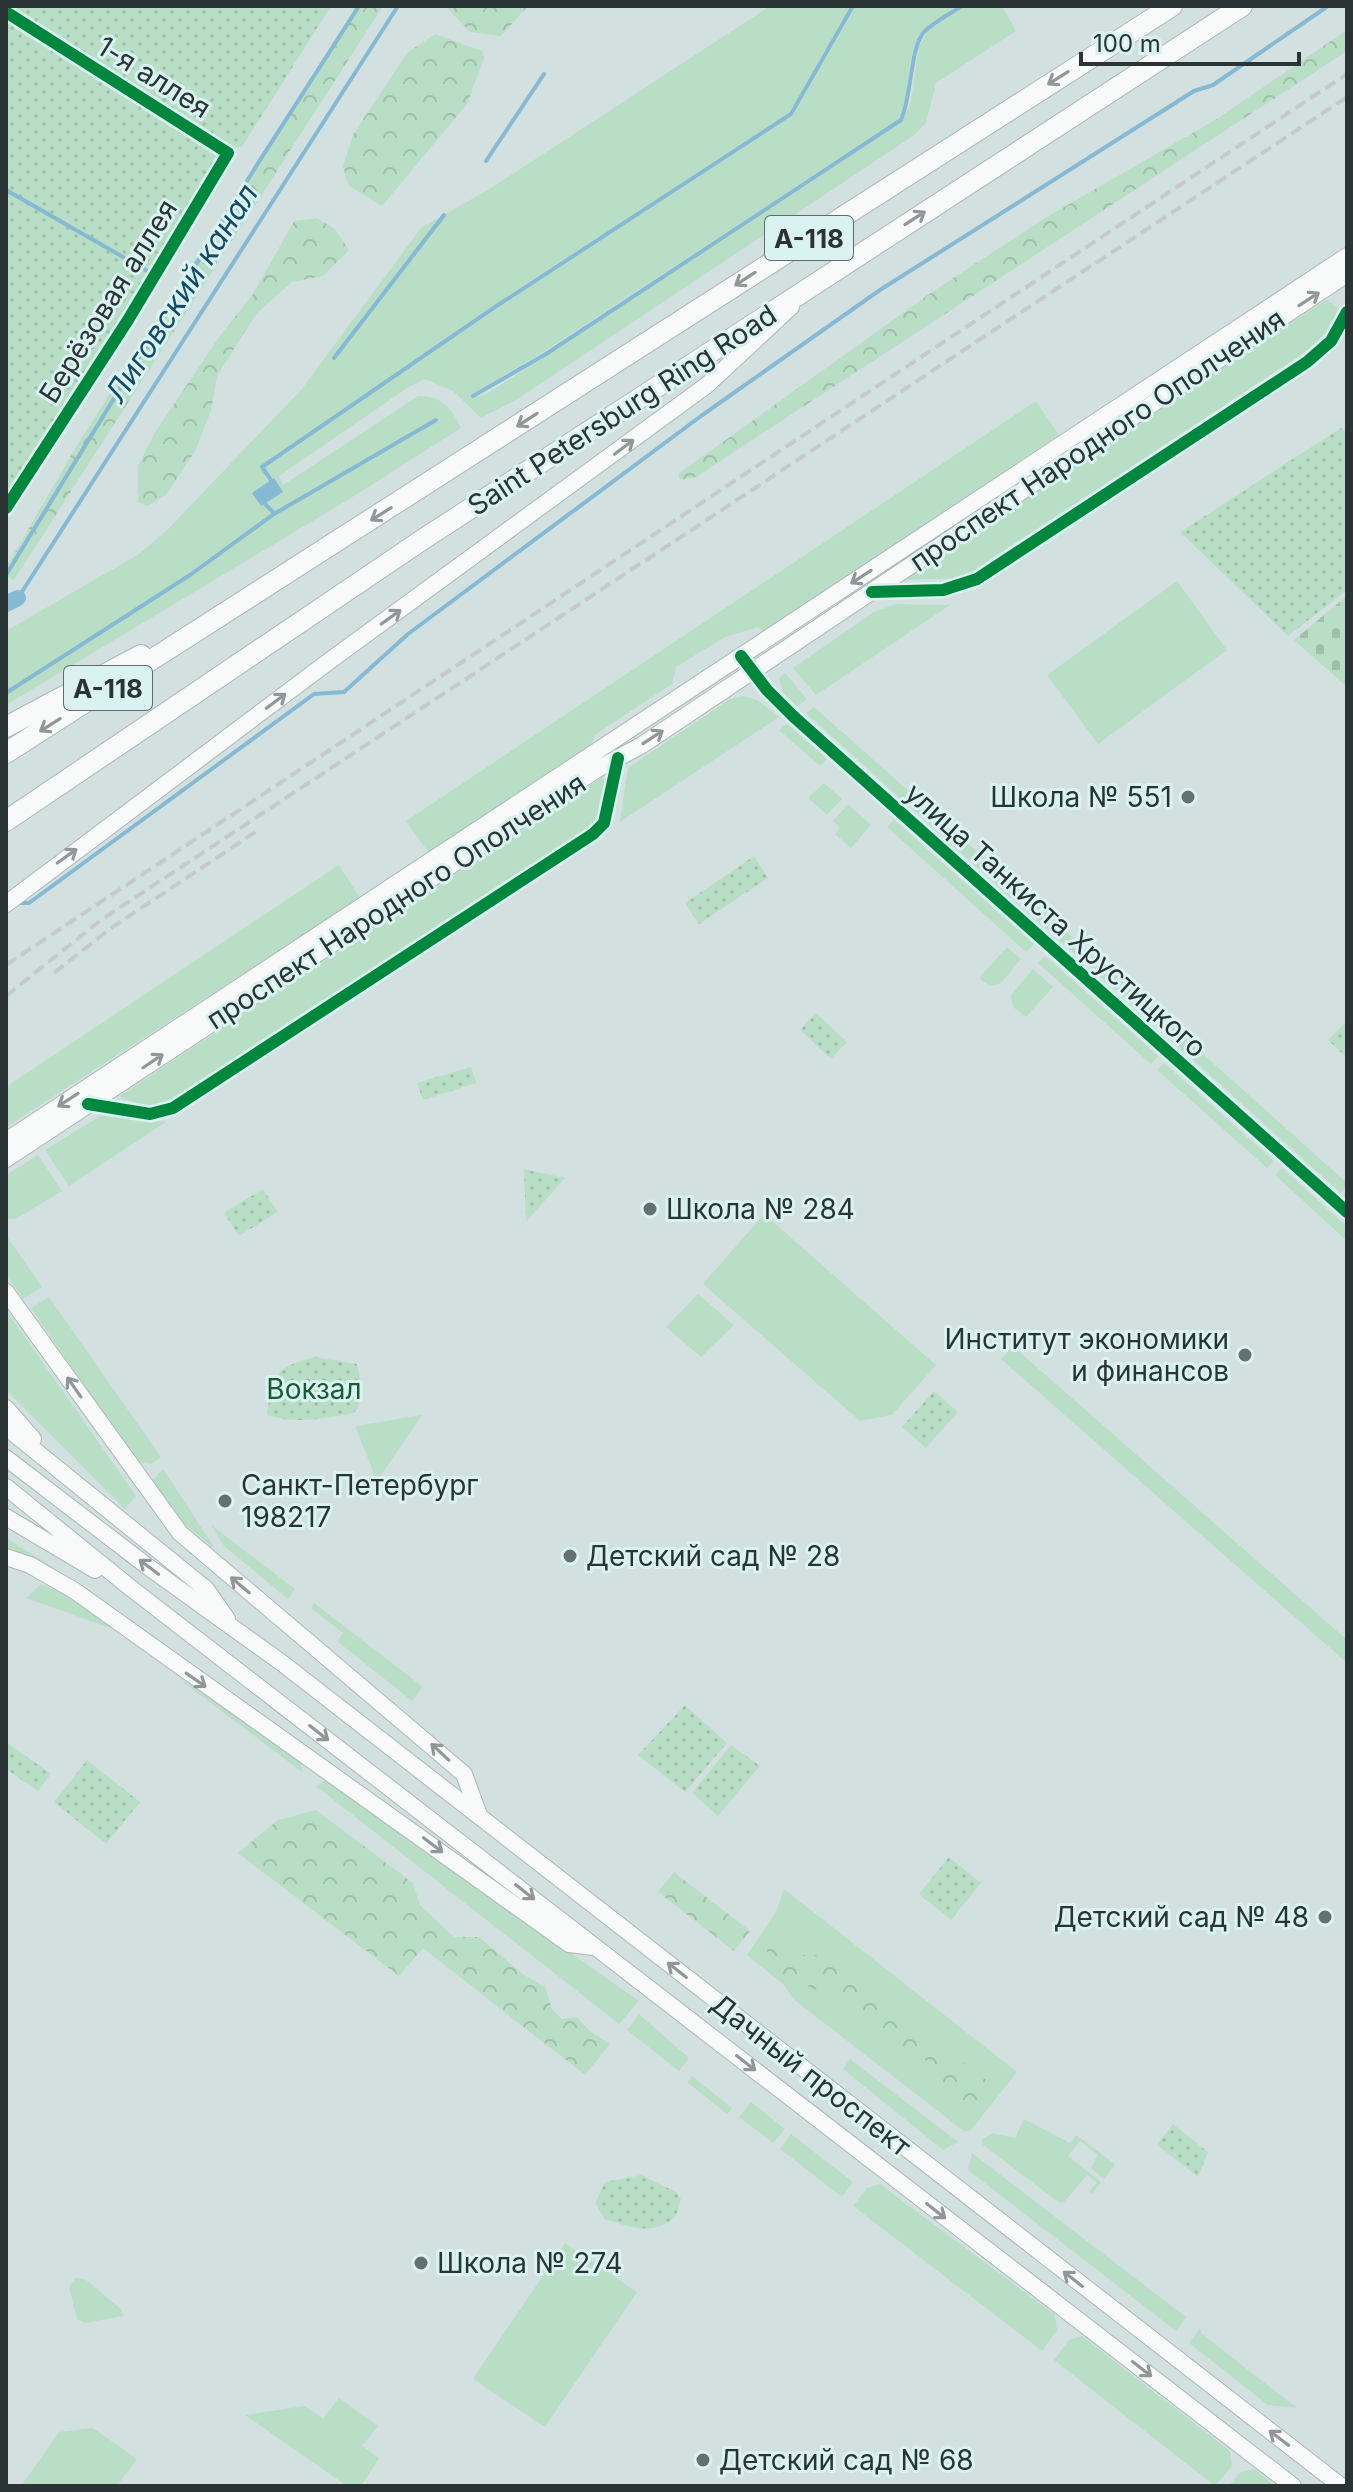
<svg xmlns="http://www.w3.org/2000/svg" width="1353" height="2492" viewBox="0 0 1353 2492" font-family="Inter,sans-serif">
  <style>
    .grass { fill: #b9dec6 }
    .forest { fill: url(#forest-crowns) }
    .cemetery { fill: url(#cemetery-stones) }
    .park { fill: url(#park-dots) }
    .water { fill: #86b9d4 }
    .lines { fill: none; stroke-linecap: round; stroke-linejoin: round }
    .stream { stroke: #86b9d4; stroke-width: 4 }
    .canal { stroke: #86b9d4; stroke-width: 16 }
    .street-casing { stroke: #acb7b7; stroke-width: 13 }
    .secondary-casing { stroke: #acb7b7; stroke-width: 18 }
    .highway-casing { stroke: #acb7b7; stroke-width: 22 }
    .street { stroke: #f8fafa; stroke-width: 11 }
    .secondary { stroke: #f8fafa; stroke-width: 16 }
    .highway { stroke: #f8fafa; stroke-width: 20 }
    .rail { stroke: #c5c9c9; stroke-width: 4; stroke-dasharray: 12 6; stroke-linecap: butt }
    .cycleway-casing { stroke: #daf3f2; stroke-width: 17 }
    .cycleway { stroke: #00873e; stroke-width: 12 }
    .oneway { stroke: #919797 }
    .poi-dot { fill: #657070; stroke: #daf3f2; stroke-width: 3 }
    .labels { text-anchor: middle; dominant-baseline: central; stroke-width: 6; stroke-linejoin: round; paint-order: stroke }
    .shield { fill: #daf3f2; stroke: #5f6d6d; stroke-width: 2 }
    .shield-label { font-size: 26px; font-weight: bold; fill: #2a3434 }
    .street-label { font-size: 28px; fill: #2a3434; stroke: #daf3f2 }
    .poi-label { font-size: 28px; fill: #2a3434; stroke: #daf3f2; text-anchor: start }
    .park-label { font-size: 28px; fill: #1a5c32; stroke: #daf3f2 }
    .water-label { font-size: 30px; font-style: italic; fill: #154a66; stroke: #daf3f2 }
  </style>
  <defs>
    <pattern id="forest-crowns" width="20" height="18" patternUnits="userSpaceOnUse" patternTransform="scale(2)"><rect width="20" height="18" fill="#b9dec6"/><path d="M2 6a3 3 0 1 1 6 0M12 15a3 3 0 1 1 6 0" fill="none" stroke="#9fbfab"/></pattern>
    <pattern id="cemetery-stones" width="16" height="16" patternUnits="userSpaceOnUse" patternTransform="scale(2)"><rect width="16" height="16" fill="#b9dec6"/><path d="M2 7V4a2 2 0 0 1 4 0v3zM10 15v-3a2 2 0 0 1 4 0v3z" fill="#9fbfab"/></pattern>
    <pattern id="park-dots" width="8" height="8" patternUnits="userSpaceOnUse" patternTransform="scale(2)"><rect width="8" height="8" fill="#b9dec6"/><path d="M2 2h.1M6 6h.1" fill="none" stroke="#9fbfab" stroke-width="1.8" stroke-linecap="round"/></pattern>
  </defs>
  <rect width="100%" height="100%" fill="#d3e0e0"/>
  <path class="grass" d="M 770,6 L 851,6 L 789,113 L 494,305 L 261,466 L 266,476 L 264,468 L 496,309 L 793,115 L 856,6 L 958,6 C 947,14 931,22 922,33 C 904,56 912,93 899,119 L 545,351 L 473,394 L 473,398 L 486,394 L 548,355 L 903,120 L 911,101 L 919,46 L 928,31 L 965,6 L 1005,6 L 1003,8 L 1016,31 L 936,83 L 926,123 L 913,136 L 516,400 L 481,418 L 453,391 L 425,379 L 407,388 L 279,476 L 283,485 L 418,396 C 442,396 451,407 461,428 L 346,501 L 6,705 L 6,631 L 139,554 L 168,529 L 301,390 L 421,228 L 491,188 Z
    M 1326,300 L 1337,306 C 1337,326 1318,341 1304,353 L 973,571 L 958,578 L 908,580 L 907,575 Z
    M 1036,401 L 1059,435 L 764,632 L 758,627 L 725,637 L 676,667 L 672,684 L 596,734 L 588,750 L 429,853 L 406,821 Z
    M 1177,581 L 1227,650 L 1098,744 L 1047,675 Z
    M 896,604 L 950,605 L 816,695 L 793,668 L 874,612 Z
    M 785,673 L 807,699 L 797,706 L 783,692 L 779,678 Z
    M 743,696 L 757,700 L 779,717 L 620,822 L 628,768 L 730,699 Z
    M 814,707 L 1026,895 L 1018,904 L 806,713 Z
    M 787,724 L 827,759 L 820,766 L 779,730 Z
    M 603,777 C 610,796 602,815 588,828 L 170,1102 L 148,1106 L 121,1098 L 121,1095 Z
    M 824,783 L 842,799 L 827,815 L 808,798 Z
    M 848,804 L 871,825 L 851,848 L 835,834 L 840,828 L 833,821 Z
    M 894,820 L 1034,944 L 1026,952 L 887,827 Z
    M 339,865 L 360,898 L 6,1127 L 6,1087 Z
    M 1034,903 L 1179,1032 L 1172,1040 L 1027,911 Z
    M 1007,947 L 1021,959 L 1000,984 L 989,986 L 979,978 Z
    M 1045,956 L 1158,1056 L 1151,1064 L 1038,963 Z
    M 1033,969 L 1053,987 L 1026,1017 L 1013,1007 L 1011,995 Z
    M 1185,1038 L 1347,1183 L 1341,1193 L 1178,1046 Z
    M 1164,1063 L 1274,1161 L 1267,1168 L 1157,1070 Z
    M 102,1115 L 166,1122 L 69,1186 L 45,1150 Z
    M 38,1155 L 62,1191 L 16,1219 L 6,1219 L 6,1175 Z
    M 1282,1168 L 1347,1227 L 1347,1241 L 1275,1175 Z
    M 764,1214 L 936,1365 L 892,1415 L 860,1421 L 703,1284 Z
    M 6,1235 L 42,1287 L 23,1299 L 6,1275 Z
    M 698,1294 L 734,1325 L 701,1357 L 666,1327 Z
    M 49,1297 L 161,1457 L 151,1464 L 137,1462 L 31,1308 Z
    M 6,1310 L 136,1496 L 125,1509 L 6,1390 Z
    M 1013,1346 L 1347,1640 L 1347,1663 L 1001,1359 Z
    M 422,1415 L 377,1481 L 355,1426 Z
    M 163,1469 L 216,1550 L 176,1517 L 150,1483 Z
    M 211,1525 L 295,1589 L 288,1599 L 224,1546 Z
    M 6,1538 L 70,1578 L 6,1546 Z
    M 41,1584 L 70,1596 L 119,1631 L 26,1598 Z
    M 314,1603 L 423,1687 L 412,1701 L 337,1641 L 343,1633 L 311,1608 Z
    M 184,1681 L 301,1761 L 302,1772 L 183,1682 Z
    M 326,1780 L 639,2001 L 619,2024 L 316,1786 Z
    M 784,1889 L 1017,2072 L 971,2130 L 965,2132 L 793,1999 L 784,1985 L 747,1955 L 776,1912 Z
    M 639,2014 L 689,2058 L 679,2071 L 627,2030 Z
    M 850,2059 L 958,2142 L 943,2150 L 843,2069 Z
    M 692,2076 L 732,2108 L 727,2114 L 687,2082 Z
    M 751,2102 L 785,2129 L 773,2143 L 739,2117 Z
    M 1024,2119 L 1070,2143 L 1076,2135 L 1115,2164 L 1104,2179 L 1091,2168 L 1098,2155 L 1080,2141 L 1068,2156 L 1101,2182 L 1092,2194 L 1089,2192 L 1097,2183 L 1087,2175 L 1064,2202 L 1058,2202 L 982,2144 L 982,2139 L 993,2133 L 1015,2138 Z
    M 791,2134 L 853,2182 L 842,2197 L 780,2149 Z
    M 972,2153 L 1186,2317 L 1176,2331 L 968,2170 Z
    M 880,2184 L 1055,2315 L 1057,2330 L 1042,2351 L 853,2206 L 867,2188 Z
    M 565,2243 L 637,2292 L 545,2427 L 473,2379 Z
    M 75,2278 L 85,2279 L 121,2309 L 123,2316 L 85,2323 L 77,2319 L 69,2287 Z
    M 1200,2328 L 1202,2334 L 1297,2408 L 1268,2405 L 1189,2343 Z
    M 1082,2336 L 1230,2451 L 1232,2466 L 1215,2486 L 1054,2360 L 1069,2340 Z
    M 339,2398 L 378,2426 L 362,2446 L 379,2458 L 361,2486 L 347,2486 L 245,2415 L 304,2406 L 323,2418 Z
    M 93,2428 L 137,2459 L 117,2486 L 21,2486 L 59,2432 Z
    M 1254,2469 L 1276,2486 L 1229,2486 L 1239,2473 Z"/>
  <path class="forest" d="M 356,6 L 383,6 L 14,580 L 6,576 L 6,568 L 76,447 Z
    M 445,6 L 528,6 L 501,36 L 470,32 Z
    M 1347,30 L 1347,51 L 696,477 L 680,480 L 678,474 L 935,290 L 1045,218 L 1215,120 Z
    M 435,34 L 482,51 L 484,58 L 467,104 L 382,206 L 348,185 L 343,166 L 354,133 L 407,53 Z
    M 317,218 L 335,229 L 349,250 L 323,276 L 292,282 L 257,313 L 217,376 L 211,411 L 195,451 L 166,495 L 148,506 L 138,502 L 138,466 L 154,434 L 219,337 L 253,294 L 294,221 Z
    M 316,1810 L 413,1883 L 420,1905 L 454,1937 L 479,1937 L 524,1975 L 545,1987 L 552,2009 L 562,2019 L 577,2017 L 590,2031 L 610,2044 L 585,2075 L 423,1948 L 399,1976 L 238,1853 L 278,1820 Z
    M 674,1872 L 750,1931 L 734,1951 L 658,1892 Z
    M 778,1938 L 802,1955 L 817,1955 L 997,2088 L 984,2108 L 977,2110 L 941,2086 L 942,2074 L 918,2054 L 902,2055 L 860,2022 L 853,2005 L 840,1994 L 820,1992 L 769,1967 L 767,1950 Z"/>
  <path class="cemetery" d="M 1347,596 L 1347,687 L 1294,640 Z"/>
  <path class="park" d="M 6,6 L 331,6 L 242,147 L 231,148 Z
    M 6,18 L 223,155 L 122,318 L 6,493 Z
    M 1341,428 L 1347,433 L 1347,590 L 1288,636 L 1180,532 Z
    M 754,856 L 768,878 L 699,924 L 685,903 Z
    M 816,1013 L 847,1042 L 831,1059 L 800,1030 Z
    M 1346,1022 L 1347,1022 L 1347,1058 L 1328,1040 Z
    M 471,1067 L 476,1083 L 423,1100 L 417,1083 Z
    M 524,1169 L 565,1178 L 526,1222 Z
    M 263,1189 L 278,1212 L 239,1236 L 224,1213 Z
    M 315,1357 L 357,1364 C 361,1380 365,1400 354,1413 C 325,1418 295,1425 267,1415 C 274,1374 273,1368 315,1357 Z
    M 934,1391 L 958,1412 L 926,1448 L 902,1427 Z
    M 685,1705 L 727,1743 L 685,1792 L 638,1755 Z
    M 6,1742 L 51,1774 L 38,1791 L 6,1769 Z
    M 731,1745 L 760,1766 L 718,1816 L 692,1793 Z
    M 87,1760 L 140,1802 L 106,1844 L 54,1802 Z
    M 949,1857 L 981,1883 L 951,1920 L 919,1894 Z
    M 1173,2124 L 1208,2152 L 1198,2177 L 1157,2145 Z
    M 641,2175 L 676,2192 L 681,2199 L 676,2216 C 654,2237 630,2227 605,2219 L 595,2203 L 605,2182 Z"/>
  <path class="water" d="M 274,478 L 283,492 L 261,506 L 252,493 Z"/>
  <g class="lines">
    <path class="stream" d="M 486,161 L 544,74
      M 6,190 L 151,273
      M 334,358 L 444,215
      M 473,396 L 546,354 L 901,120 C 912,96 910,47 924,32 C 934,22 950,14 962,6
      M 271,480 L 262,467 L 495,307 L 791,114 L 853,6
      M 265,504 L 274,513
      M 6,575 L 255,168 L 359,6
      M 18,598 L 398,6
      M 6,693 L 190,575 L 274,514 L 436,420
      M 17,903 L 29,903 L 314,694 L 344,692 L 408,634 L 701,416 L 880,290 L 1194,91 L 1213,85 L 1328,6"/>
    <path class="canal" d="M 6,604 L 18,598"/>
    <g class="street-casing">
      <path id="street" d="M 6,12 L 228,153 L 128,320 L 6,508
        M 873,592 L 943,590 L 977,579 L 1307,362 L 1331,341 L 1347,312
        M 748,666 L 793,716 L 1347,1212
        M 88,1104 L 150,1114 L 173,1108 L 593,834 L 604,823 L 618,758"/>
    </g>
    <g class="secondary-casing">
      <path id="secondary" d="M 6,904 L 328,662 L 707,385 L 791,307
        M 6,1141 L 1347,256
        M 6,1159 L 596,770 L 642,745 L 1347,274
        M 6,1292 L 180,1533 L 464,1774 L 479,1815
        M 6,1408 L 33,1439
        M 6,1427 L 206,1589 L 227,1619
        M 6,1458 L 147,1566 L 282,1663 L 1341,2486
        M 6,1487 L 132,1589 L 1293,2486
        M 6,1517 L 95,1570
        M 6,1557 L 30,1565 L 75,1591 L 569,1944 L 594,1947"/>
    </g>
    <g class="highway-casing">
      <path id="highway" d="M 6,727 L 141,655
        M 6,753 L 1172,6
        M 6,821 L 422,540 L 1242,6"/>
    </g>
    <use href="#street" class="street"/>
    <use href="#secondary" class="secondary"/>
    <use href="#highway" class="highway"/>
    <path class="rail" d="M 6,965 L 1347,74
      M 54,973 L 114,926 L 257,831
      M 6,996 L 101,920 L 1347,97"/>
    <g class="cycleway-casing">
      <path id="cycleway" d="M 6,12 L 228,153 L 128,320 L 6,508
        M 872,592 L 943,590 L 977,579 L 1307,362 L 1331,341 L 1347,312
        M 741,656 L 767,690 L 793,716 L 1347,1212
        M 88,1104 L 150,1114 L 173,1108 L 593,834 L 604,823 L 618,758"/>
    </g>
    <use href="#cycleway" class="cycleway"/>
  </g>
  <defs><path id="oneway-shaft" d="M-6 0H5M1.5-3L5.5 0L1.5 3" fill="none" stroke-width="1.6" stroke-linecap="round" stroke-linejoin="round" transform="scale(2)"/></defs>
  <g class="oneway">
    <use href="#oneway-shaft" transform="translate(1058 78) rotate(148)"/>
    <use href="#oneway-shaft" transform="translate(915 218) rotate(-33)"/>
    <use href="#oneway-shaft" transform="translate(745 279) rotate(147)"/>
    <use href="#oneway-shaft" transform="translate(1309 299) rotate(-33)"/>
    <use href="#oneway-shaft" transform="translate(527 420) rotate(147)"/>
    <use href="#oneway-shaft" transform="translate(624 447) rotate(-37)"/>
    <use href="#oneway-shaft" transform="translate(381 514) rotate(148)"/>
    <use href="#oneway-shaft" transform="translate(861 577) rotate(147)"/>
    <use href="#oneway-shaft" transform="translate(391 617) rotate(-36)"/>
    <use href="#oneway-shaft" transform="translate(276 701) rotate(-37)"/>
    <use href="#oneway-shaft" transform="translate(50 725) rotate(148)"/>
    <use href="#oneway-shaft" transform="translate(653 737) rotate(-33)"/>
    <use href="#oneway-shaft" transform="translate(67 856) rotate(-36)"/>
    <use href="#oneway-shaft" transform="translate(153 1061) rotate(-34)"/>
    <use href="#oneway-shaft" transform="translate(68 1100) rotate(147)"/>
    <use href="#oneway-shaft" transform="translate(74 1387) rotate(-125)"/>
    <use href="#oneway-shaft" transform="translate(149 1567) rotate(-143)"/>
    <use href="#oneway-shaft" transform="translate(240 1585) rotate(-140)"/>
    <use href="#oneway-shaft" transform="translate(196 1680) rotate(35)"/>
    <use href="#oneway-shaft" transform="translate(319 1733) rotate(38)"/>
    <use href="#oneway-shaft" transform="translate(440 1752) rotate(-137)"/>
    <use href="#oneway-shaft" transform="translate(433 1845) rotate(37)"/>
    <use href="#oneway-shaft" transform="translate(525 1892) rotate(38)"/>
    <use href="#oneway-shaft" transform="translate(677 1970) rotate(-142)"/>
    <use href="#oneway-shaft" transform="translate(746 2063) rotate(38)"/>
    <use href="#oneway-shaft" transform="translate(936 2211) rotate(38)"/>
    <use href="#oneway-shaft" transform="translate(1073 2279) rotate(-142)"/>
    <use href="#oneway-shaft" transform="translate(1142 2369) rotate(38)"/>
    <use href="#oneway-shaft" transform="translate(1279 2438) rotate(-143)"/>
  </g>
  <g class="poi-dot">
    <circle cx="1188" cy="797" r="8"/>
    <circle cx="650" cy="1209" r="8"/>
    <circle cx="1245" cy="1355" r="8"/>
    <circle cx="225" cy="1501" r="8"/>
    <circle cx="570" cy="1556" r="8"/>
    <circle cx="1325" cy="1917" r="8"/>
    <circle cx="421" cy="2263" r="8"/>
    <circle cx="703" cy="2460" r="8"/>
  </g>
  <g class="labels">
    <g class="shield">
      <rect x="765" y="216" width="88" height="44" rx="6"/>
      <rect x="64" y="666" width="88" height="44" rx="6"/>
    </g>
    <g class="shield-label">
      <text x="809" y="238">А-118</text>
      <text x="108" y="688">А-118</text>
    </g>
    <g class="street-label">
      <text transform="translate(154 77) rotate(32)">1-я аллея</text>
      <text transform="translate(108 301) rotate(-58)">Берёзовая аллея</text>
      <text transform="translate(622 410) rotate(-33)">Saint Petersburg Ring Road</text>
      <text transform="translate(1097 440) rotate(-34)">проспект Народного Ополчения</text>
      <text transform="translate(396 901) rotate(-33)">проспект Народного Ополчения</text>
      <text transform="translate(1056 920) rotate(42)">улица Танкиста Хрустицкого</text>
      <text transform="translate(811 2075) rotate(38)">Дачный проспект</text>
    </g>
    <g class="poi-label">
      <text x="1172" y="797" text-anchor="end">Школа № 551</text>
      <text x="666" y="1209">Школа № 284</text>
      <text x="1229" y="1339" text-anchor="end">Институт экономики<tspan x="1229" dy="32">и финансов</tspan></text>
      <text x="241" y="1485">Санкт-Петербург<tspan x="241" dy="32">198217</tspan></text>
      <text x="586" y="1556">Детский сад № 28</text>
      <text x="1309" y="1917" text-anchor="end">Детский сад № 48</text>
      <text x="437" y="2263">Школа № 274</text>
      <text x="719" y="2460">Детский сад № 68</text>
    </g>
    <g class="park-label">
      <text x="314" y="1389">Вокзал</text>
    </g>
    <g class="water-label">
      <text transform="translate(181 293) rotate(-57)">Лиговский канал</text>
    </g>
  </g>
  <rect width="1353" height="2492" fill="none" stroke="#2a3434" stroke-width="16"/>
  <path d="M1081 52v12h218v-12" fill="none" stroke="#2a3434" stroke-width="4"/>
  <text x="1093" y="52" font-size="24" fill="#2a3434" stroke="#daf3f2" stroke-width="6" paint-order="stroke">100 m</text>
</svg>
